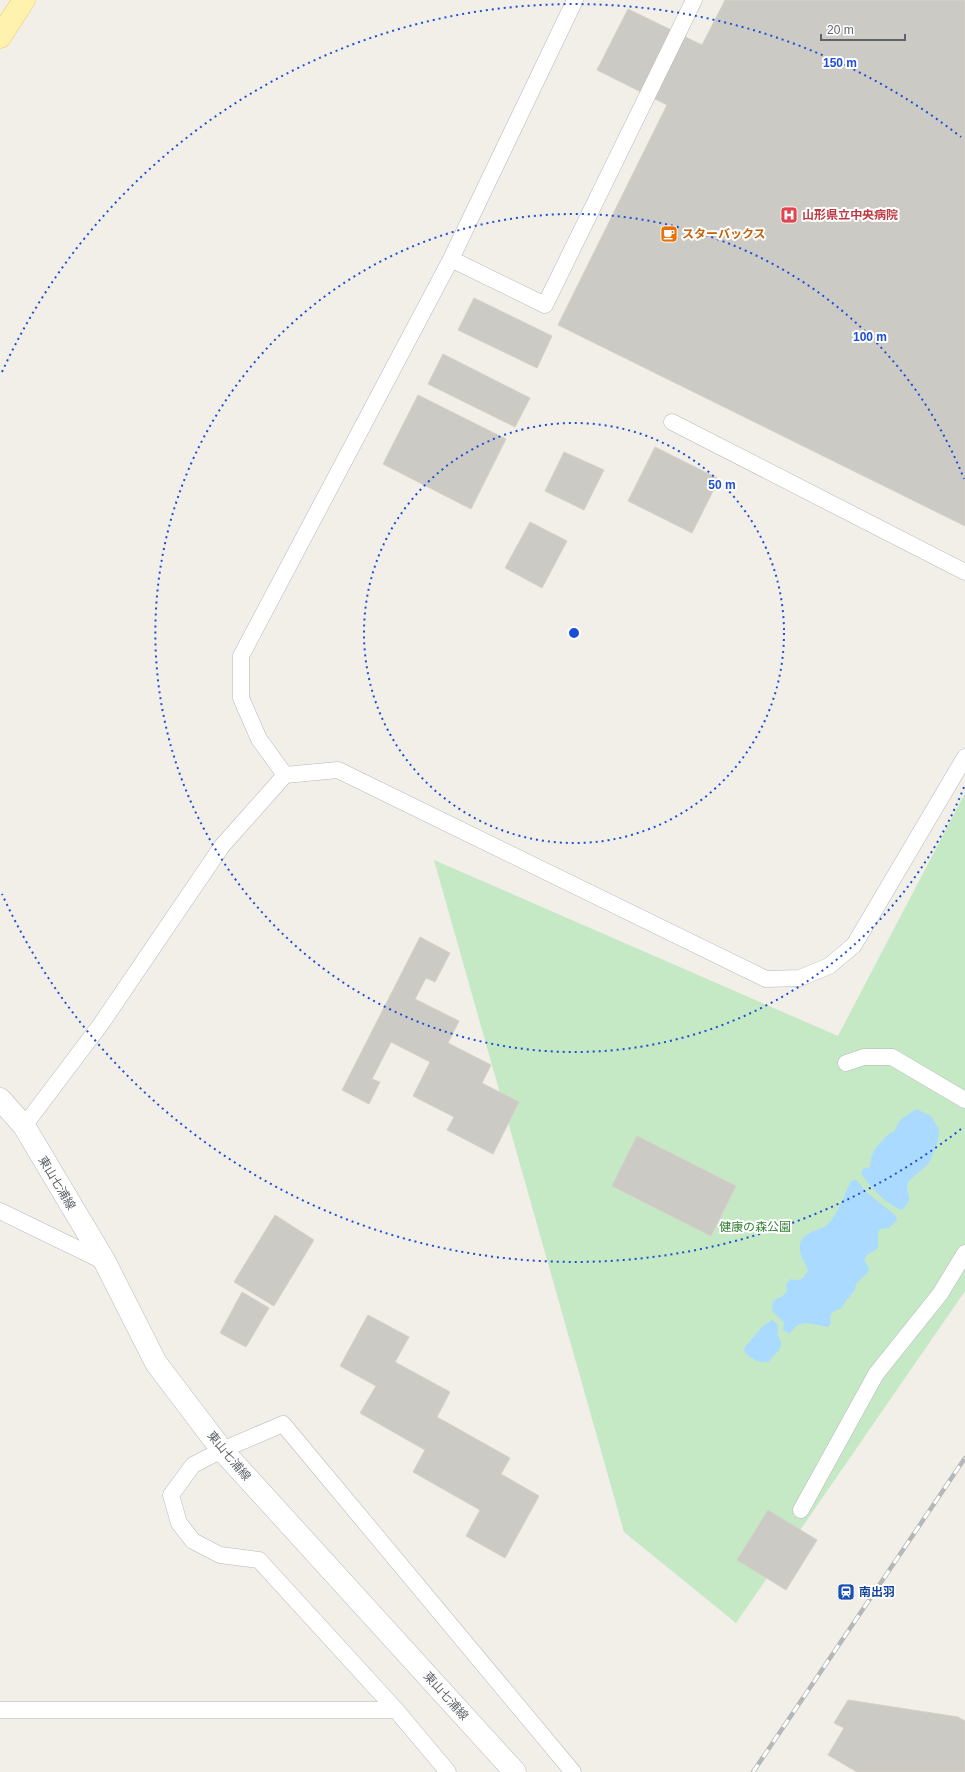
<svg xmlns="http://www.w3.org/2000/svg" width="965" height="1772" viewBox="0 0 965 1772" font-family="Arial,'Noto Sans JP',sans-serif">
  <style>
    .green { fill: #c5e8c5 }
    .water { fill: #aadaff }
    .building { fill: #cccac5; stroke: #d6d1c6 }
    .lines { fill: none; stroke-linecap: round; stroke-linejoin: round }
    .lane-casing { stroke: #b5b8bc; stroke-width: 17 }
    .secondary-casing { stroke: #b6babf; stroke-width: 23 }
    .primary-casing { stroke: #f2c960; stroke-width: 23 }
    .lane { stroke: #fff; stroke-width: 16 }
    .secondary { stroke: #fff; stroke-width: 22 }
    .primary { stroke: #fff2af; stroke-width: 22 }
    .rail-casing { stroke: #b6b7b8; stroke-width: 4.5 }
    .rail { stroke: #fff; stroke-width: 3; stroke-dasharray: 9; stroke-linecap: butt }
    .ring { fill: none; stroke: #1d4ed8; stroke-width: 2; stroke-dasharray: 2 4 }
    .labels { text-anchor: middle; dominant-baseline: central; stroke-width: 4; stroke-linejoin: round; paint-order: stroke }
    .health-label { font-size: 12px; font-weight: bold; fill: #be3a42; stroke: #fff; text-anchor: start }
    .food-label { font-size: 12px; font-weight: bold; fill: #c56008; stroke: #fff; text-anchor: start }
    .street-label { font-size: 12px; fill: #5f6368; stroke: #fff }
    .park-label { font-size: 12px; fill: #348238; stroke: #fff }
    .transit-label { font-size: 12px; font-weight: bold; fill: #164399; stroke: #fff; text-anchor: start }
    .centre { fill: #1d4ed8; stroke: #fff; stroke-width: 2 }
    .ring-label { font-size: 12px; text-anchor: middle; font-weight: bold; fill: #1d4ed8; stroke: #fff; stroke-width: 4; stroke-linejoin: round; paint-order: stroke }
  </style>
  <rect width="100%" height="100%" fill="#f1efe8"/>
  <path class="green" d="M 965,793 L 965,1291 L 736,1623 L 624,1532 L 434,860 L 838,1036 Z"/>
  <path class="water" d="M 916,1109 L 931,1116 L 939,1130 L 938,1141 L 929,1163 L 908,1182 C 904,1195 916,1197 902,1210 C 888,1206 869,1186 861,1173 L 863,1169 L 870,1167 C 872,1152 873,1150 884,1139 C 888,1135 888,1133 894,1132 L 900,1120 Z
    M 857,1180 L 864,1190 L 896,1216 L 897,1220 L 889,1228 L 880,1229 L 878,1233 L 878,1248 L 867,1255 L 864,1260 C 875,1274 863,1274 857,1283 C 856,1284 855,1288 855,1289 C 851,1296 845,1300 842,1308 L 832,1312 L 830,1317 L 831,1323 L 828,1327 C 813,1325 799,1317 790,1334 L 783,1330 L 784,1322 L 772,1311 L 773,1302 C 778,1297 784,1297 787,1291 L 786,1284 L 791,1279 C 801,1282 803,1279 808,1271 C 806,1263 801,1258 800,1251 C 797,1230 820,1233 829,1223 C 838,1214 845,1193 851,1181 Z
    M 772,1320 L 778,1325 L 778,1336 L 781,1341 L 781,1345 L 779,1350 L 768,1362 C 759,1363 750,1359 744,1351 L 745,1347 L 763,1326 Z"/>
  <path class="building" d="M 725,0 L 965,0 L 965,526 L 558,325 L 667,105 L 597,70 L 628,9 L 702,45 Z
    M 474,298 L 552,336 L 537,368 L 458,330 Z
    M 443,354 L 530,398 L 515,427 L 428,384 Z
    M 418,395 L 506,439 L 471,509 L 383,464 Z
    M 655,447 L 719,479 L 692,533 L 628,501 Z
    M 564,452 L 604,470 L 584,510 L 545,491 Z
    M 530,522 L 567,541 L 542,588 L 505,568 Z
    M 420,937 L 450,953 L 435,982 L 426,978 L 415,999 L 459,1021 L 448,1043 L 491,1065 L 482,1083 L 519,1102 L 493,1154 L 447,1130 L 454,1117 L 413,1096 L 430,1062 L 391,1042 L 372,1079 L 380,1082 L 369,1104 L 342,1090 Z
    M 637,1136 L 736,1186 L 711,1236 L 612,1186 Z
    M 275,1215 L 314,1240 L 274,1306 L 234,1282 Z
    M 242,1292 L 269,1308 L 246,1347 L 220,1333 Z
    M 368,1315 L 409,1337 L 395,1362 L 450,1392 L 437,1417 L 510,1458 L 501,1474 L 539,1496 L 505,1558 L 466,1536 L 480,1510 L 413,1472 L 425,1450 L 360,1413 L 376,1386 L 340,1366 Z
    M 768,1510 L 817,1540 L 786,1590 L 737,1560 Z
    M 848,1700 L 958,1717 L 965,1721 L 965,1772 L 857,1772 L 828,1755 L 844,1728 L 834,1723 Z"/>
  <g class="lines">
    <g class="lane-casing">
      <path id="lane" d="M 451,259 L 545,305 L 694,0
        M 672,422 L 965,572
        M 285,775 L 259,739 L 241,698 L 241,656 L 451,259 L 575,0
        M 846,1063 L 864,1057 L 892,1057 L 965,1100
        M 24,1126 L 101,1024 L 222,846 L 285,775 L 338,770 L 766,979 L 800,978 L 829,966 L 854,945 L 965,757
        M 0,1211 L 105,1262
        M 801,1510 L 876,1374 L 940,1294 L 965,1253
        M 0,1710 L 396,1710
        M 448,1772 L 396,1710 L 259,1560 L 220,1555 L 193,1541 L 179,1523 L 171,1495 L 193,1465 L 222,1450 L 283,1424 L 573,1772"/>
    </g>
    <g class="secondary-casing">
      <path id="secondary" d="M 0,1099 L 24,1126 L 105,1262 L 156,1363 L 222,1450 L 515,1772"/>
    </g>
    <g class="primary-casing">
      <path id="primary" d="M 0,37 L 24,0"/>
    </g>
    <use href="#lane" class="lane"/>
    <use href="#secondary" class="secondary"/>
    <use href="#primary" class="primary"/>
    <g class="rail-casing">
      <path id="rail" d="M 753,1772 L 965,1458"/>
    </g>
    <use href="#rail" class="rail"/>
  </g>
  <g class="ring">
    <circle cx="574" cy="633" r="210"/>
    <path d="M964 787A419 419 0 1 1 964 479"/>
    <path d="M961 1129A629 629 0 0 1 2 894M2 372A629 629 0 0 1 961 137"/>
  </g>
  <defs>
    <g id="hospital-square" transform="scale(0.9)"><rect x="-9" y="-9" width="18" height="18" rx="4" fill="#e0444e" stroke="#fff"/><path d="M-5-5h3v3.5h4V-5h3V5h-3V1.5h-4V5h-3Z" fill="#fff"/></g>
    <g id="cafe-square" transform="scale(0.9)"><rect x="-9" y="-9" width="18" height="18" rx="4" fill="#e8710a" stroke="#fff"/><path d="M-5.5-4.5H6V0H3Q3 3.5 0 3.5H-2.5Q-5.5 3.5-5.5 0ZM3-3.2v2h1.7v-2ZM-6 4.5H4V6H-6Z" fill="#fff"/></g>
    <g id="station-square" transform="scale(0.9)"><rect x="-9" y="-9" width="18" height="18" rx="4" fill="#1a4fb4" stroke="#fff"/><path d="M-3-6H3Q5-6 5-4V2Q5 4 3 4L4.5 6H3L1.5 4h-3L-3 6H-4.5L-3 4Q-5 4-5 2V-4Q-5-6-3-6ZM-3.5-4v3h7v-3ZM-3.5 1v1.5H-2V1ZM2 1v1.5H3.5V1Z" fill="#fff"/></g>
  </defs>
  <g fill-rule="evenodd">
    <use href="#hospital-square" x="789" y="215"/>
    <use href="#cafe-square" x="669" y="234"/>
    <use href="#station-square" x="846" y="1592"/>
  </g>
  <g class="labels">
    <g class="health-label">
      <text x="802" y="215">山形県立中央病院</text>
    </g>
    <g class="food-label">
      <text x="682" y="234">スターバックス</text>
    </g>
    <g class="street-label">
      <text transform="translate(57 1183) rotate(59)">東山七浦線</text>
      <text transform="translate(229 1456) rotate(50)">東山七浦線</text>
      <text transform="translate(446 1696) rotate(48)">東山七浦線</text>
    </g>
    <g class="park-label">
      <text x="755" y="1227">健康の森公園</text>
    </g>
    <g class="transit-label">
      <text x="859" y="1592">南出羽</text>
    </g>
  </g>
  <circle cx="574" cy="633" r="6" class="centre"/>
  <g class="ring-label">
    <text x="840" y="67">150 m</text>
    <text x="870" y="341">100 m</text>
    <text x="722" y="489">50 m</text>
  </g>
  <path d="M821 34v6h84v-6" fill="none" stroke="#5f6368" stroke-width="2"/>
  <text x="827" y="34" font-size="12" fill="#5f6368" stroke="#ffffff" stroke-width="3" paint-order="stroke">20 m</text>
</svg>
